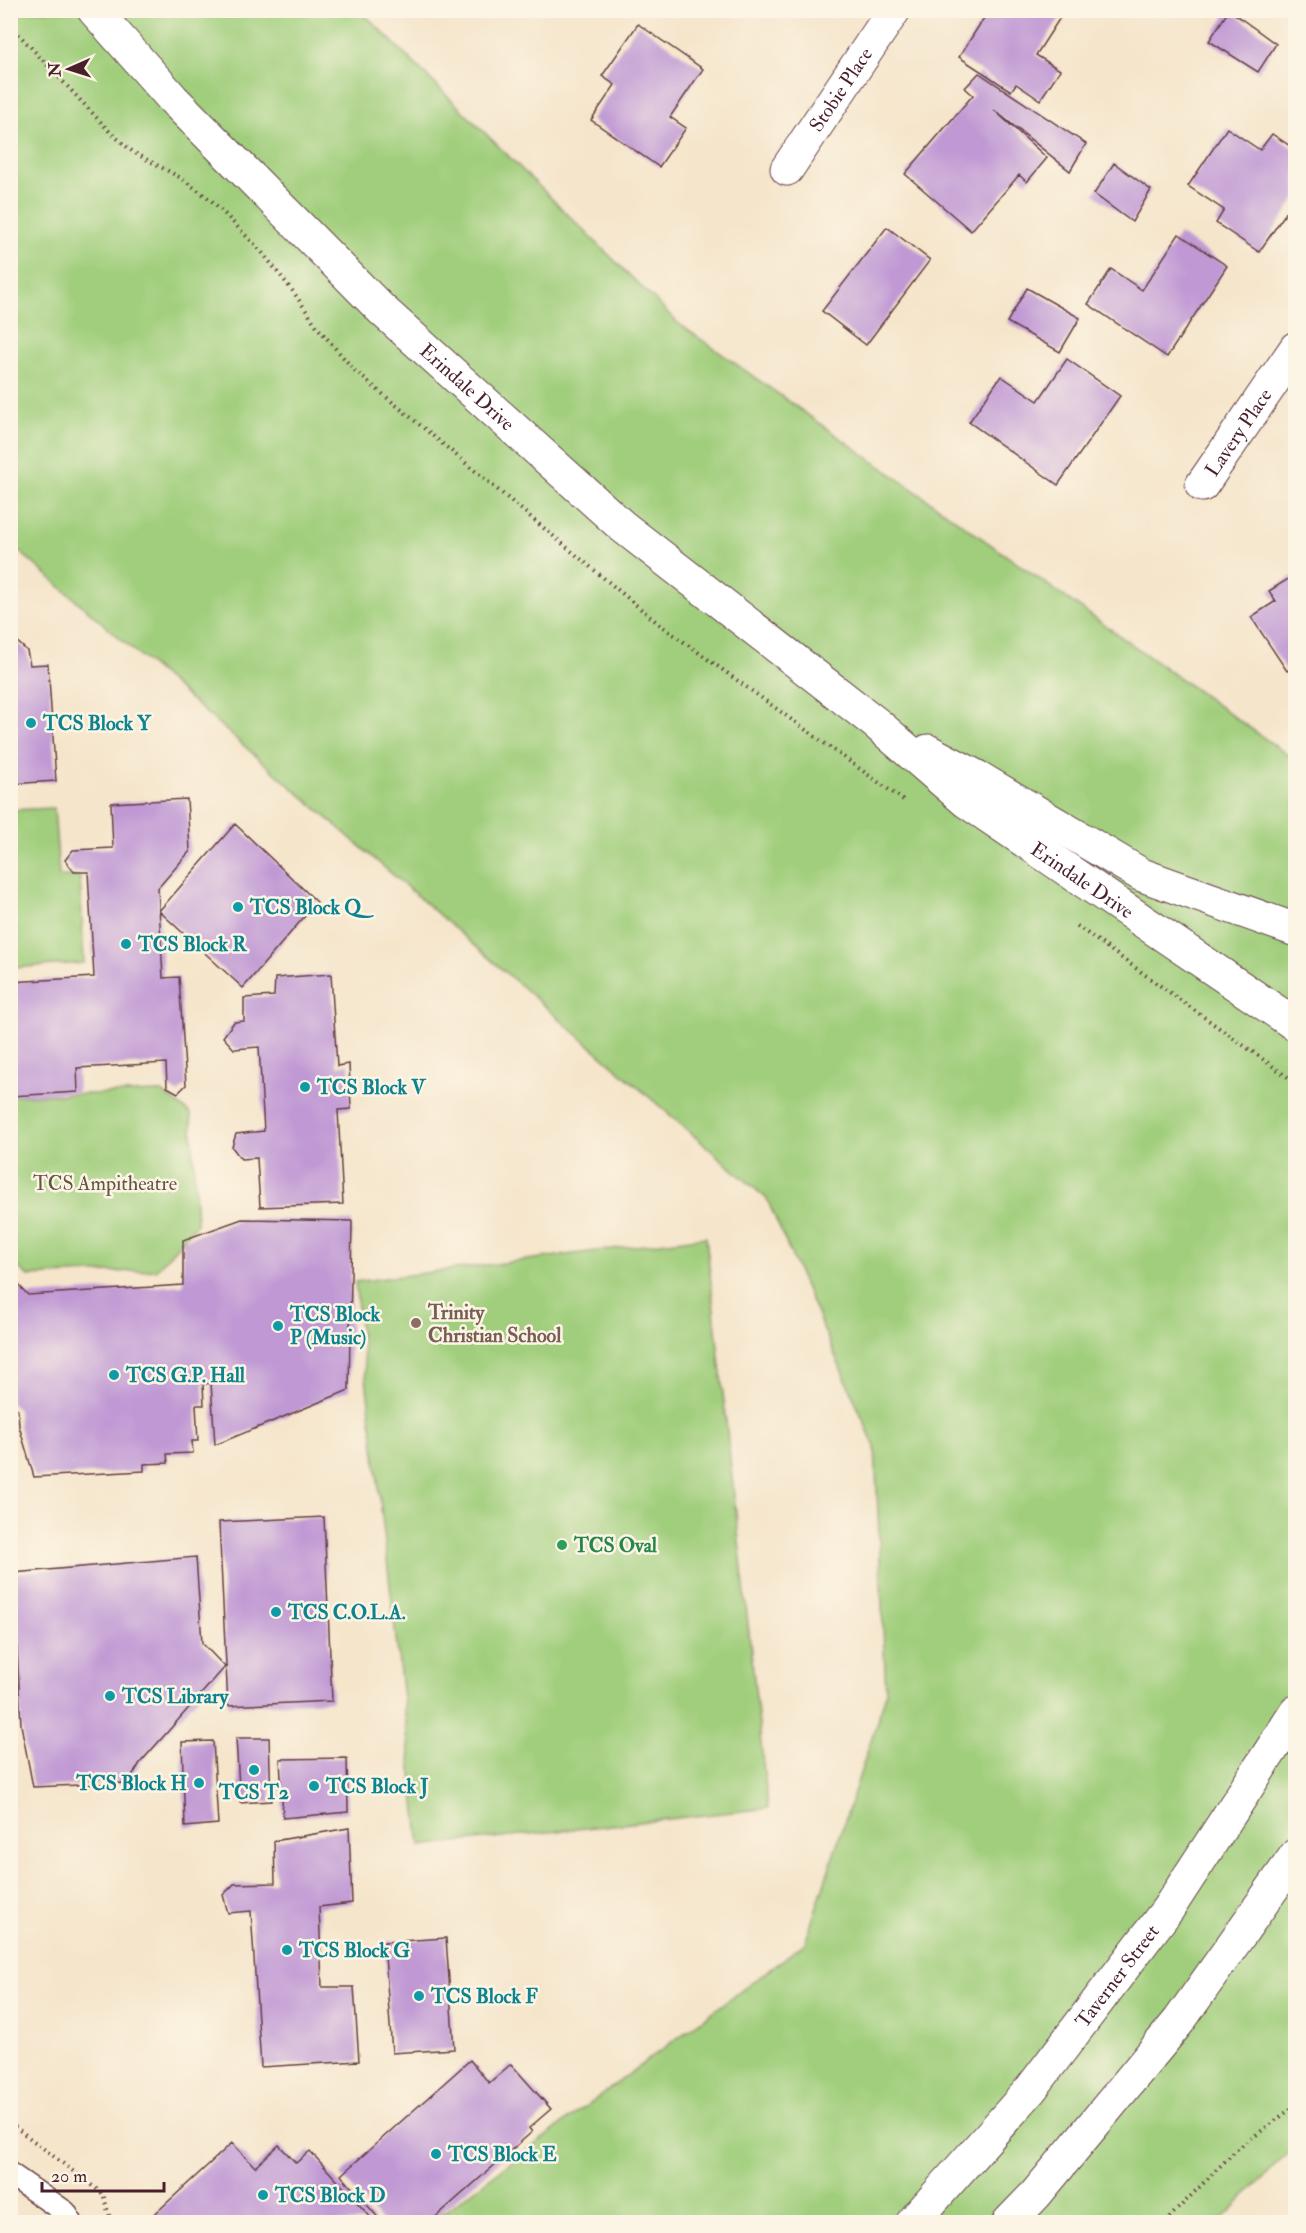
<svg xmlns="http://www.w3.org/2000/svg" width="1306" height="2233" viewBox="0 0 1306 2233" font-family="'IM FELL Double Pica',serif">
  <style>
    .green { fill: #a0ce7b; stroke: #757653; stroke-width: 1.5 }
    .building { fill: #c099d4 }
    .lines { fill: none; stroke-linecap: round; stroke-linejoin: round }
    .lane-casing { stroke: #643d43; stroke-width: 25 }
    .street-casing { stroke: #643d43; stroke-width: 35 }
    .secondary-casing { stroke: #643d43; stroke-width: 35 }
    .primary-casing { stroke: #643d43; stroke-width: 35 }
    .path { stroke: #643d43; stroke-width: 4; stroke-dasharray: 1.5 4.5; stroke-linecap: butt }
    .lane { stroke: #fff; stroke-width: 22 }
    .street { stroke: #fff; stroke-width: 33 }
    .secondary { stroke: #fff; stroke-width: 33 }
    .primary { stroke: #fff; stroke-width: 33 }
    .culture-dot { fill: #0f9aa8; stroke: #fcf5e5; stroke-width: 2 }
    .education-dot { fill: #8d6e63; stroke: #fcf5e5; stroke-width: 2 }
    .leisure-dot { fill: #2e9e5b; stroke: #fcf5e5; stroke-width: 2 }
    .labels { text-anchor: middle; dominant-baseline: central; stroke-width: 5; stroke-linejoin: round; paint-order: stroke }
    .street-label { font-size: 20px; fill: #4a1f2b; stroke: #fcf5e5 }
    .culture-label { font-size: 20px; font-weight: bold; fill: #0d838f; stroke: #fcf5e5; text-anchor: start }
    .park-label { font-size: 20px; fill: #645443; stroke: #fcf5e5 }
    .education-label { font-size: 20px; font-weight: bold; fill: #785e54; stroke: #fcf5e5; text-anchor: start }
    .leisure-label { font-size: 20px; font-weight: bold; fill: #27864d; stroke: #fcf5e5; text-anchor: start }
  </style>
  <rect width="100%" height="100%" fill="#fcf5e5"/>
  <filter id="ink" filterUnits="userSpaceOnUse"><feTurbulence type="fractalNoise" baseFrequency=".0167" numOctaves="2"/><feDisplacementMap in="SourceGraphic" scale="12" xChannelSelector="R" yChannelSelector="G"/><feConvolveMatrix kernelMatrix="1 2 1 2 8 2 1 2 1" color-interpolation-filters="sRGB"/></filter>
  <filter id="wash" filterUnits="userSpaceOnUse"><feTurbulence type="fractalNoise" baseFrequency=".008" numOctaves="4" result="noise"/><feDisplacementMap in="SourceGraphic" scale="24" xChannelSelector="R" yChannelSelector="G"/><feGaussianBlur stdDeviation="1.35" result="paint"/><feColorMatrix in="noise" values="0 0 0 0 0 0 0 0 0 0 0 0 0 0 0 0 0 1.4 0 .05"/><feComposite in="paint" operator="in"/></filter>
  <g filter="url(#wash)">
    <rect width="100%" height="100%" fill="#f5e5cb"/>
    <path class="green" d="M 11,11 L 361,11 L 678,323 L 1295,760 L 1295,2146 L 1219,2222 L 431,2222 L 805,1943 L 886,1694 L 875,1447 L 767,1199 L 11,544 Z
      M 54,808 L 59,876 L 80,877 L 84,963 L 11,968 L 11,810 Z
      M 162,1092 L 191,1114 L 197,1224 L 156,1270 L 28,1276 L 11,1261 L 11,1096 Z
      M 706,1237 L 768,1808 L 420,1846 L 355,1282 Z"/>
    <g id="blocks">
      <path class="building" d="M 989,10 L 1065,10 L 1036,55 L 1060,70 L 1040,100 L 1016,84 L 1011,91 L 959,57 Z
        M 1229,10 L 1276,44 L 1258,72 L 1209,41 Z
        M 638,24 L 703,69 L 670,117 L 686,128 L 659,167 L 591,120 L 615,85 L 602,76 Z
        M 979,73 L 1086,144 L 1070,171 L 994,110 L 1047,158 L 1027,182 L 1019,175 L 971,231 L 905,174 L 973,95 L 965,88 Z
        M 1227,128 L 1260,150 L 1272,134 L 1296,150 L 1296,198 L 1259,252 L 1216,223 L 1224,210 L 1188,186 Z
        M 1114,163 L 1151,190 L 1132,222 L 1094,194 Z
        M 887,227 L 930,260 L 866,345 L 822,311 Z
        M 1179,234 L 1227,266 L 1167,357 L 1088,304 L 1111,269 L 1142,290 Z
        M 1027,288 L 1080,318 L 1060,352 L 1007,322 Z
        M 1067,359 L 1120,396 L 1058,485 L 969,422 L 1001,376 L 1038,401 Z
        M 1296,574 L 1296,666 L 1287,671 L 1251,617 L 1276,601 L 1269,591 Z
        M 10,635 L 27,651 L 30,665 L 48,664 L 56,781 L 10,784 Z
        M 187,799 L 190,851 L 158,888 L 163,978 L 179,977 L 186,1085 L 178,1093 L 167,1087 L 166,1063 L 77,1068 L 78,1092 L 11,1096 L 10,982 L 94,977 L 88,872 L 74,872 L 65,860 L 73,850 L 113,848 L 111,803 Z
        M 235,824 L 317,902 L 243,988 L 159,911 Z
        M 331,974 L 337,1066 L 349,1064 L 351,1109 L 338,1110 L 343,1204 L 260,1207 L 257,1158 L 241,1159 L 232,1147 L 236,1134 L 264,1131 L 259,1047 L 234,1049 L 223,1037 L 234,1022 L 244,1021 L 244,998 L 274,996 L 275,978 Z
        M 242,1219 L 352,1221 L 349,1390 L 215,1445 L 211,1383 L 203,1384 L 204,1405 L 196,1405 L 198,1441 L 192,1441 L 193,1453 L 167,1454 L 168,1463 L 144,1464 L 144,1471 L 34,1477 L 19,1426 L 18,1410 L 10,1402 L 10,1276 L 28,1295 L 183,1285 L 183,1240 Z
        M 324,1517 L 332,1701 L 228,1706 L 219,1522 Z
        M 196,1557 L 202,1643 L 225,1667 L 140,1763 L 128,1783 L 33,1787 L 21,1725 L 13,1573 Z
        M 236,1738 L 269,1738 L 271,1801 L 240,1803 Z
        M 213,1741 L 218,1824 L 185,1827 L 182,1742 Z
        M 347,1758 L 348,1812 L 283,1818 L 280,1759 Z
        M 349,1828 L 352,1903 L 319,1907 L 322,1987 L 354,1987 L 359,2061 L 261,2067 L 251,1911 L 228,1913 L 223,1895 L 234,1884 L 275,1883 L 274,1841 Z
        M 446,1938 L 454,2049 L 392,2053 L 384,1942 Z
        M 470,2060 L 489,2083 L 511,2064 L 551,2109 L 529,2128 L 532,2132 L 430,2222 L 382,2222 L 341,2175 Z
        M 232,2143 L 255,2167 L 279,2145 L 296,2163 L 310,2151 L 375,2222 L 146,2222 Z"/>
    </g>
  </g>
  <g filter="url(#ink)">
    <use href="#blocks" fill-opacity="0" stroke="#643d43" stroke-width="1.5"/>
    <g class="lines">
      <g class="lane-casing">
        <path id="lane" d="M 10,2174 L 65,2212 L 71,2222"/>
      </g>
      <g class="street-casing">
        <g id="street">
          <path id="s1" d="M 787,169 L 894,10"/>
          <path id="s2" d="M 1202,485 L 1296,348"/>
        </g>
      </g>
      <g class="secondary-casing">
        <g id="secondary">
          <path id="s3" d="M 913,2222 L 1031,2089 L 1168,1909 L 1296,1712"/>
          <path d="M 1009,2222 L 1036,2194 L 1179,2021 L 1296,1855"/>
        </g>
      </g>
      <g class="primary-casing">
        <g id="primary">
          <path id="s4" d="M 94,10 L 173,99 L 381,309 L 622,526 L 877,724 L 966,801 L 1296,1025"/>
          <path d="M 928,751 L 979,778 L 1142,875 L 1296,930"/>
        </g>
      </g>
      <path class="path" d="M 10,25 L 111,133 L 133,152 L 181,178 L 211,200 L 261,251 L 292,290 L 318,328 L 355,371 L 659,624 L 903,800
        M 1077,926 L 1296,1083
        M 10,2123 L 103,2194 L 111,2222
        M 1165,2222 L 1236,2150 L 1296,2105"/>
      <use href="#lane" class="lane"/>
      <use href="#street" class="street"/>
      <use href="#secondary" class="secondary"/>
      <use href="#primary" class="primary"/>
    </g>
  </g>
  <g class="culture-dot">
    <circle cx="31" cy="723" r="6"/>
    <circle cx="238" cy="907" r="6"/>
    <circle cx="126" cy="944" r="6"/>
    <circle cx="305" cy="1087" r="6"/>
    <circle cx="278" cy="1326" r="6"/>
    <circle cx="114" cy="1375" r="6"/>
    <circle cx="276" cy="1612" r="6"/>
    <circle cx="110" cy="1696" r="6"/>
    <circle cx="254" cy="1770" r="6"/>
    <circle cx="199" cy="1783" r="6"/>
    <circle cx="314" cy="1786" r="6"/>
    <circle cx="287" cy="1950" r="6"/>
    <circle cx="419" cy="1996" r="6"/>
    <circle cx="436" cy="2154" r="6"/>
    <circle cx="263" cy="2195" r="6"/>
  </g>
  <circle class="education-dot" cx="416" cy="1323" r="6"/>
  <circle class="leisure-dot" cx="562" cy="1545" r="6"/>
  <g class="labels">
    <g class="street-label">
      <text stroke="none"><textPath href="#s1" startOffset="96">Stobie Place</textPath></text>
      <text stroke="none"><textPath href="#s4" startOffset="531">Erindale Drive</textPath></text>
      <text stroke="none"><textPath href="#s2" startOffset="64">Lavery Place</textPath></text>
      <text stroke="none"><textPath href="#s4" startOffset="1320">Erindale Drive</textPath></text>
      <text stroke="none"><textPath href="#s3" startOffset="320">Taverner Street</textPath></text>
    </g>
    <g class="culture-label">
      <text x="43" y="723">TCS Block Y</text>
      <text x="250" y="907">TCS Block Q</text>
      <text x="138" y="944">TCS Block R</text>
      <text x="317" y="1087">TCS Block V</text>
      <text x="290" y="1314">TCS Block<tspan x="290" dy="23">P (Music)</tspan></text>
      <text x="126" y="1375">TCS G.P. Hall</text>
      <text x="288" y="1612">TCS C.O.L.A.</text>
      <text x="122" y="1696">TCS Library</text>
      <text x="187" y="1783" text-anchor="end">TCS Block H</text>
      <text x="326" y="1786">TCS Block J</text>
      <text x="254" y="1792" text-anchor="middle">TCS T2</text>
      <text x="299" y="1950">TCS Block G</text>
      <text x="431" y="1996">TCS Block F</text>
      <text x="448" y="2154">TCS Block E</text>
      <text x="275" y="2195">TCS Block D</text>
    </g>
    <g class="park-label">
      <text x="105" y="1183">TCS Ampitheatre</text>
    </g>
    <g class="education-label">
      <text x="428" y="1312">Trinity<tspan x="428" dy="23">Christian School</tspan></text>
    </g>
    <g class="leisure-label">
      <text x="574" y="1545">TCS Oval</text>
    </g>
  </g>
  <rect width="1306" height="2233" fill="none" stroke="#fcf5e5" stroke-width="36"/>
  <g transform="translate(69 69) rotate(267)" stroke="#fcf5e5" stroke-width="4.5" paint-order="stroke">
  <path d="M0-4.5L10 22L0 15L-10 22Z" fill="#4a1f2b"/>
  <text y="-9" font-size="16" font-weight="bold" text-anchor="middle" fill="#4a1f2b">N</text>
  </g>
  <path d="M42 2182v9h122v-9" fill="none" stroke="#4a1f2b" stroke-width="3"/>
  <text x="51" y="2182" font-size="18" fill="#4a1f2b" stroke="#fcf5e5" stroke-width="4.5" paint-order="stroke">20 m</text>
</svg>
